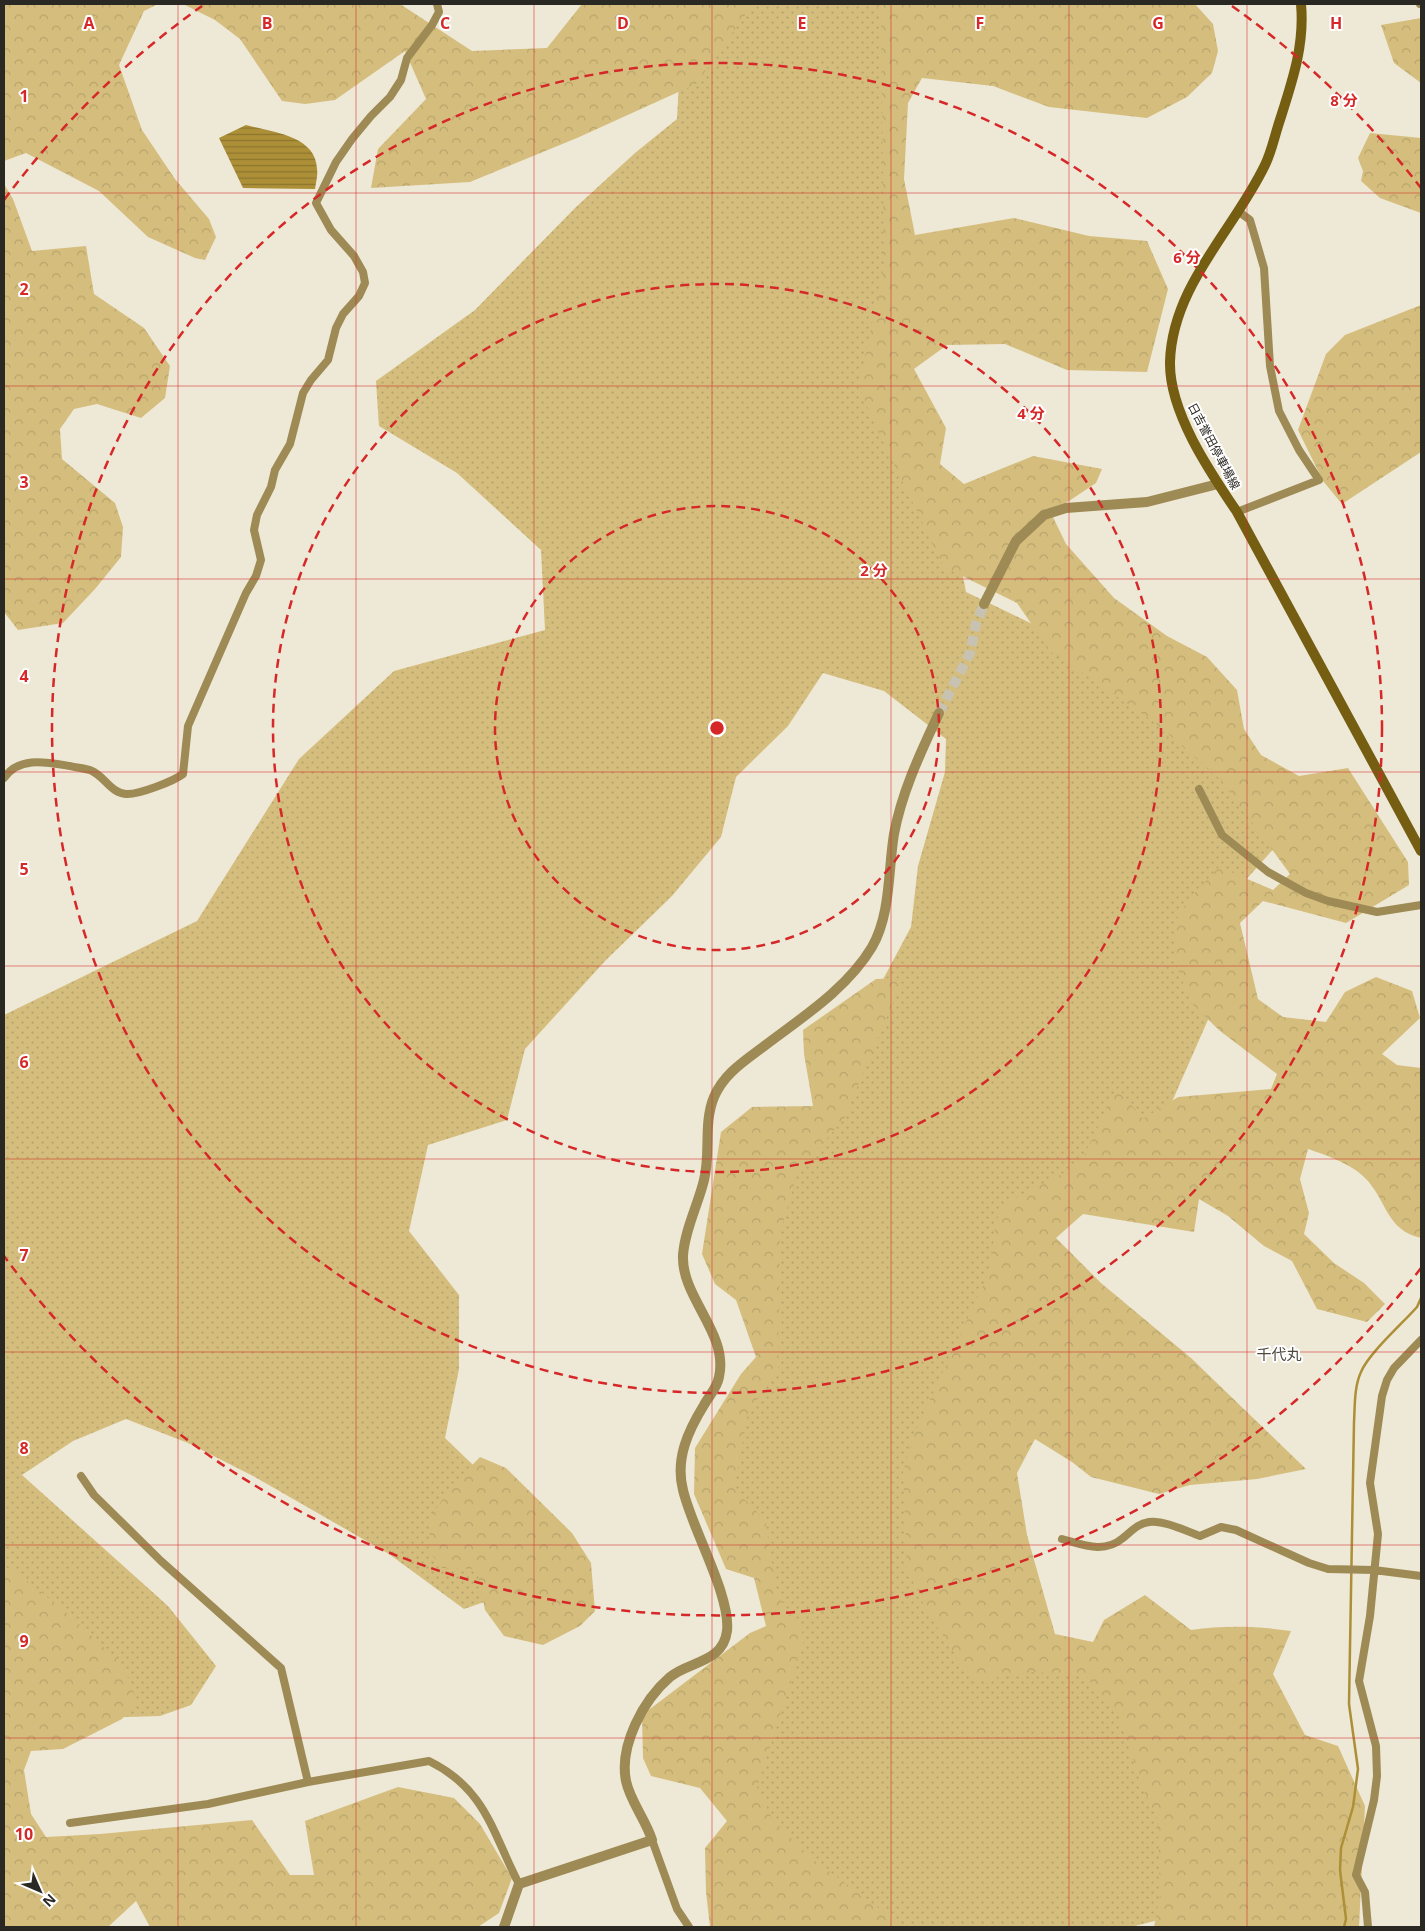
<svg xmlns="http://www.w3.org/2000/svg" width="1425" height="1931" viewBox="0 0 1425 1931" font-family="'Open Sans','Noto Sans JP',sans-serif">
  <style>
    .grass { fill: url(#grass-dots) }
    .forest { fill: url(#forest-crowns) }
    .water { fill: url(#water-rules) }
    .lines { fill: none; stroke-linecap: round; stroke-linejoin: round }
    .stream { stroke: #ac8f37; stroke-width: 2.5 }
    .tertiary-tunnel { stroke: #c7c2b2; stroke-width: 10; stroke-dasharray: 10 5; stroke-linecap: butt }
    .minor { stroke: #9e8a54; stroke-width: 8 }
    .tertiary { stroke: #9e8a54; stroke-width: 10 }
    .secondary { stroke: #755e12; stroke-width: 10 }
    .grid { fill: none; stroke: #d62828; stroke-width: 1; stroke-opacity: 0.55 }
    .ring { fill: none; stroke: #d62828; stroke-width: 2.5; stroke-dasharray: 9 6 }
    .labels { text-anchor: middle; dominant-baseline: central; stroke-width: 4; stroke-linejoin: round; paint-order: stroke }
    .street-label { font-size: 12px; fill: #2a2822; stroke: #fff }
    .quarter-label { font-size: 15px; fill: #4e493b; stroke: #fff }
    .grid-label { font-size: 16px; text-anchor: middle; font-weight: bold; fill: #d62828; stroke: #fff; stroke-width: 4; stroke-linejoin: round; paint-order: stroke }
    .centre { fill: #d62828; stroke: #fff; stroke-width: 2.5 }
    .ring-label { font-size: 15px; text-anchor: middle; font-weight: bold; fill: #d62828; stroke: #fff; stroke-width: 4; stroke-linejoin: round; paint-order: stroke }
  </style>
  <defs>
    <pattern id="grass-dots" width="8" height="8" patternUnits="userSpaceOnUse" patternTransform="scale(1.25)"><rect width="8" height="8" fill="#d5be7d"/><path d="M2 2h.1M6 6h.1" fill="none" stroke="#b7a36c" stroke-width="1.8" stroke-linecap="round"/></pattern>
    <pattern id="forest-crowns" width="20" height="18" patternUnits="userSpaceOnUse" patternTransform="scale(1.25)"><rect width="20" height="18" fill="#d5be7d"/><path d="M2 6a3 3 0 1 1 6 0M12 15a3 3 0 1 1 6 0" fill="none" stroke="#b7a36c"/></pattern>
    <pattern id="water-rules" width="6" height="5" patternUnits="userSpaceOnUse" patternTransform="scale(1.25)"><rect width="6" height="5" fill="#ac8f37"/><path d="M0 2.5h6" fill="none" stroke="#8c752e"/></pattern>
  </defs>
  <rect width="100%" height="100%" fill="#eee8d6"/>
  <path class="grass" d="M 715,4 L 895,4 L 896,337 L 953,524 L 966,592 L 1051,633 L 1098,661 L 1285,836 L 1220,909 L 1214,1006 L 1157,1136 L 1045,1215 L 964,1608 L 1126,1672 L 1157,1729 L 1170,1917 L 1131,1927 L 862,1927 L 726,1784 L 783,1632 L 713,1458 L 762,1370 L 757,1303 L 793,1148 L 911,927 L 918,866 L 945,772 L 946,739 L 884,691 L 823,673 L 788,726 L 736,777 L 721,837 L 672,896 L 605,961 L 525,1049 L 507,1120 L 428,1145 L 409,1231 L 459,1295 L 459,1369 L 445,1438 L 495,1486 L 524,1588 L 464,1609 L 389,1554 L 253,1476 L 188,1443 L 126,1419 L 73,1441 L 22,1475 L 168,1606 L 216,1666 L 191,1705 L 160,1716 L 61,1719 L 4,1734 L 4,1015 L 197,921 L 299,759 L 394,671 L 545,630 L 541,550 L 457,473 L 379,426 L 376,381 L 475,310 L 576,207 L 635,153 L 677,119 L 680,62 Z"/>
  <path class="forest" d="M 4,4 L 158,4 L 144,11 L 119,65 L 142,130 L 175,179 L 209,219 L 216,237 L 205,260 L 195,258 L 148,237 L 99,191 L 26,153 L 4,161 Z
    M 183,4 L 400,4 L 472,51 L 547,48 L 582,4 L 753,4 L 696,84 L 577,138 L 470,182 L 371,188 L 378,149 L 426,99 L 405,51 L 335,100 L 305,104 L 282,101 L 240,39 L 215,20 Z
    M 870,4 L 1195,4 L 1213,24 L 1218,51 L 1212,73 L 1187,97 L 1147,118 L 1049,107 L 993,86 L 922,78 L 908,103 L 904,179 L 915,235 L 1014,218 L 1089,236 L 1147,241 L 1168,289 L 1147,372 L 1067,370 L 1005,344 L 947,345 L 914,369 L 946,428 L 940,464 L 964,484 L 1033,456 L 1102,469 L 1096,483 L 1051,513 L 1066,544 L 1114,598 L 1167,636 L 1207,657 L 1237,690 L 1244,729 L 1261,755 L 1299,776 L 1348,768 L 1408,862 L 1409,885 L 1346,923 L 1263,901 L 1240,923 L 1258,999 L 1283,1017 L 1326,1022 L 1345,992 L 1376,977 L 1412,991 L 1420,1018 L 1382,1054 L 1397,1065 L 1421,1068 L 1421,1238 C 1387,1230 1387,1203 1368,1181 C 1353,1164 1328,1156 1308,1149 L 1300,1179 L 1309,1213 L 1304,1234 L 1334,1263 L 1364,1283 L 1385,1304 L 1367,1322 L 1317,1309 L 1292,1261 L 1264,1246 L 1228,1216 L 1199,1199 L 1194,1232 L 1083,1214 L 1056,1238 L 1101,1283 L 1191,1358 L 1306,1469 L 1257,1479 L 1190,1485 L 1159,1494 L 1091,1477 L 1072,1462 L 1035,1439 L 1017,1473 L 1027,1535 L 1055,1634 L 1093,1642 L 1104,1620 L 1145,1595 L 1191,1630 C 1225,1625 1257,1626 1291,1631 L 1273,1674 L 1305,1735 L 1338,1746 L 1365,1806 L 1359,1927 L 1154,1927 L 1160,1895 L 1158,1819 L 1142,1787 L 1119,1714 L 1085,1676 L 1034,1672 L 972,1681 L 927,1611 L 907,1569 L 903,1472 L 914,1434 L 990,1270 L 995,1227 L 1001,1206 L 1079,1165 L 1118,1088 L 1143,1119 L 1178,1097 L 1271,1089 L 1277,1074 L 1220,1031 L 1192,1004 L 1177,968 L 1174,924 L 1188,900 L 1219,867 L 1273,890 L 1290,874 L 1220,779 L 1153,721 L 1050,651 L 1017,603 L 944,567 L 872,419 L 859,385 L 884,267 L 881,10 Z
    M 1421,18 L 1421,83 L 1394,63 L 1381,25 Z
    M 1370,133 L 1421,138 L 1421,213 L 1380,198 L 1361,181 L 1363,171 L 1358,158 Z
    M 4,184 L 13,199 L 32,251 L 86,246 L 94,294 L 144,328 L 170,366 L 165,398 L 141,418 L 97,404 L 74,409 L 60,429 L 62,459 L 115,503 L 123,527 L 121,557 L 95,589 L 63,623 L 18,630 L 4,612 Z
    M 1421,305 L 1421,452 L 1342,504 L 1323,481 L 1298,430 L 1326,354 L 1345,335 Z
    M 903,978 L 844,1119 L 798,1171 L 780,1234 L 778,1369 L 748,1413 L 734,1489 L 765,1520 L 777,1594 L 805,1637 L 757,1788 L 773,1820 L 811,1858 L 904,1927 L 710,1927 L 706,1892 L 705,1848 L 727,1821 L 700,1788 L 651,1776 L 643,1758 L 642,1715 L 750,1633 L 766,1626 L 754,1578 L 726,1569 L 694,1494 L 695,1448 L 741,1374 L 756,1357 L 736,1300 L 715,1284 L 702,1254 L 721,1132 L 752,1107 L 813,1106 L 804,1054 L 803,1030 L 876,979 Z
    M 480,1457 L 506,1468 L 572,1533 L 591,1563 L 595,1611 L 580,1626 L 543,1645 L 504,1636 L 485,1610 L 477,1569 L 442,1568 L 429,1551 L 430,1519 L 449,1489 Z
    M 4,1566 L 26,1580 L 69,1615 L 123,1665 L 137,1700 L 122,1719 L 63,1749 L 31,1751 L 24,1770 L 31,1814 L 46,1837 L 100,1834 L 252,1820 L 290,1875 L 314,1875 L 305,1821 L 398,1787 L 454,1798 L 480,1824 L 512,1878 L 499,1913 L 478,1927 L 150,1927 L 136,1901 L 108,1927 L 4,1927 Z"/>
  <path class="water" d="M 246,125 C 271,132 316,135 317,169 C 318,175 316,182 315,189 L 243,188 L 219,138 Z"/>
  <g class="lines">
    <path class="stream" d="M 1344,1927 L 1346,1919 L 1340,1870 L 1341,1848 L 1353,1807 L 1358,1769 L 1349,1704 L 1354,1422 C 1355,1406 1354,1387 1361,1372 C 1369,1353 1402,1324 1417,1307 L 1421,1298"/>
    <path class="tertiary-tunnel" d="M 939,713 L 970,653 L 976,624 L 984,604"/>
    <path class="minor" d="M 1420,4 L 1421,4
      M 1237,512 L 1319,480 L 1299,450 L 1279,411 L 1270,366 L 1264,268 L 1250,220 L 1238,211
      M 4,778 C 19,756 46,762 70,766 C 77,768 86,768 92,771 C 105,777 111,793 126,794 C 138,795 174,781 183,774 L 188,726 L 246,593 L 256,576 L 261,560 L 254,530 L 257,515 L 271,487 L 275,470 L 290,444 L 303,393 L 311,380 L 328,360 L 336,328 L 343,314 L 359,296 L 365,283 L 363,272 L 354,256 L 331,230 L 316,203 L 336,162 L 352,139 L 371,116 L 390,97 L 401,80 L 407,58 L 432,25 L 439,12 L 437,4
      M 1199,789 L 1222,835 L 1268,872 L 1306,893 L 1328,901 L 1377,912 L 1421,905
      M 81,1476 L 94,1495 L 161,1561 L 281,1668 L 308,1782
      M 1062,1539 C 1084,1545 1104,1554 1123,1538 C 1132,1531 1137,1524 1149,1522 C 1164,1520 1186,1531 1200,1536 L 1221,1527 L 1236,1530 L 1309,1563 L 1328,1569 L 1374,1570 L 1421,1576
      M 70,1823 L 208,1804 L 308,1782 L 429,1761 C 486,1789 492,1832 519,1884
      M 652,1840 L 677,1909 L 689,1927
      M 1368,1927 L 1365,1892 L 1356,1875 L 1374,1800 L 1377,1776 L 1376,1746 L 1359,1681 L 1370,1616 L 1378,1534 L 1370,1483 L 1382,1396 L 1387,1380 L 1394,1368 L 1421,1340"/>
    <path class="tertiary" d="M 984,604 L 1016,541 L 1044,515 L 1066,508 L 1147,502 L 1218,484
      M 504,1927 L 519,1884 L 652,1840 C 646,1820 630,1801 626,1781 C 619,1746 643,1700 670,1677 C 689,1661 723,1663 727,1631 C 731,1596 692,1529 683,1490 C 675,1459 688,1431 704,1405 C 709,1396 717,1388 719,1377 C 729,1333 681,1298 683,1255 C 685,1229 698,1205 704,1180 C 711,1153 703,1124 714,1097 C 724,1074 743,1062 763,1047 C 801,1018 847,989 872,947 C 891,914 888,870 894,834 C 902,791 921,752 939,713"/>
    <path class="secondary" d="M 1301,4 C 1305,47 1291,85 1278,126 C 1274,139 1271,153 1265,165 C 1234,230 1172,286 1170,362 C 1169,412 1210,472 1237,512 L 1421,851"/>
  </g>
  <path class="grid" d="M 178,4 L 178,1927M 356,4 L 356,1927M 534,4 L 534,1927M 712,4 L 712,1927M 891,4 L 891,1927M 1069,4 L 1069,1927M 1247,4 L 1247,1927M 4,193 L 1421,193M 4,386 L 1421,386M 4,579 L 1421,579M 4,772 L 1421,772M 4,966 L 1421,966M 4,1159 L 1421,1159M 4,1352 L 1421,1352M 4,1545 L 1421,1545M 4,1738 L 1421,1738"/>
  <g class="ring">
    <circle cx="717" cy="728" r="222"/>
    <circle cx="717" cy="728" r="444"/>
    <circle cx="717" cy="728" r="665"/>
    <path d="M1421 1268A887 887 0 0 1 4 1256M4 200A887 887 0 0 1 202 6M1232 6A887 887 0 0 1 1421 188"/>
  </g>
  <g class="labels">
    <g class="street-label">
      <text transform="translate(1214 446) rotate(62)">日吉誉田停車場線</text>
    </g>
    <g class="quarter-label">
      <text x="1279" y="1354">千代丸</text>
    </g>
  </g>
  <g class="grid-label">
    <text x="89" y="29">A</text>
    <text x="267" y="29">B</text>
    <text x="445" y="29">C</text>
    <text x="623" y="29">D</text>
    <text x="802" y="29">E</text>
    <text x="980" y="29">F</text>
    <text x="1158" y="29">G</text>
    <text x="1336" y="29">H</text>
    <text x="24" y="102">1</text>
    <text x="24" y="295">2</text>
    <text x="24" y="488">3</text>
    <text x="24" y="682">4</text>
    <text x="24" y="875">5</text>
    <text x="24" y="1068">6</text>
    <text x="24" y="1261">7</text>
    <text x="24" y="1454">8</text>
    <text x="24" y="1647">9</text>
    <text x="24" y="1840">10</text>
  </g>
  <circle cx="717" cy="728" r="8" class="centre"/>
  <g class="ring-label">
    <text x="1344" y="106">8 分</text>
    <text x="1187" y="263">6 分</text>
    <text x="1031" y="419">4 分</text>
    <text x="874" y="576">2 分</text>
  </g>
  <rect width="1425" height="1931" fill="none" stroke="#2a2822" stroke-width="10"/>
  <g transform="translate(40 1891) rotate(135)" stroke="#ffffff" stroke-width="4" paint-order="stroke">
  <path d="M0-4L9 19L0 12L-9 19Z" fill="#2a2822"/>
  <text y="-8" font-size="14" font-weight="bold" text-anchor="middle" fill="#2a2822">N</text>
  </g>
</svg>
